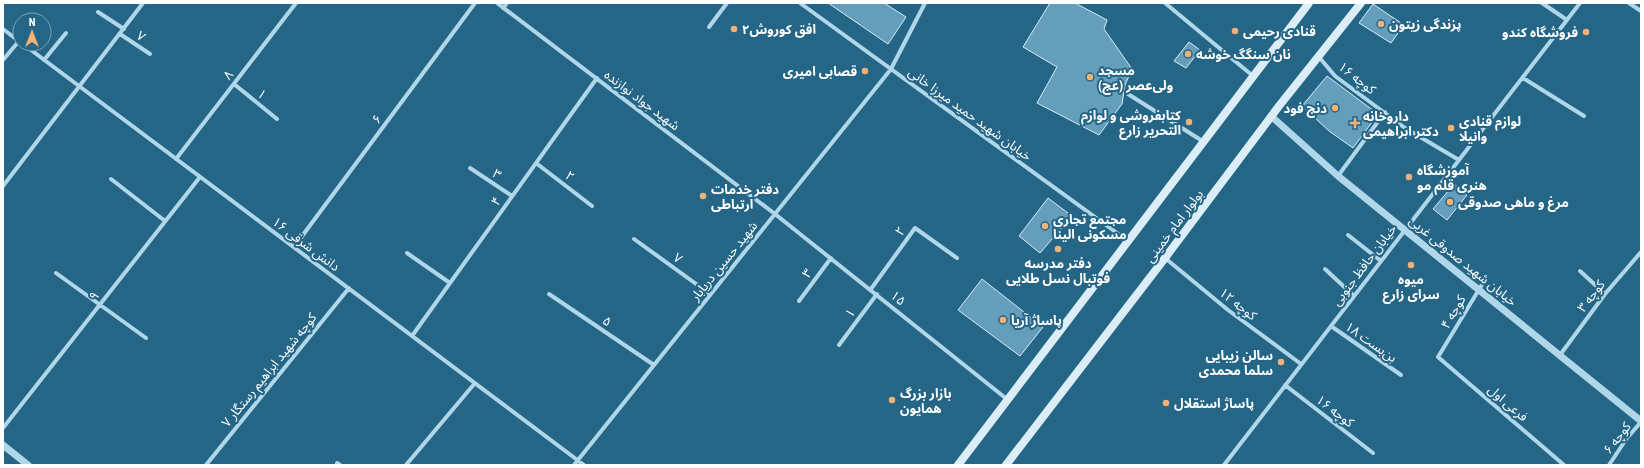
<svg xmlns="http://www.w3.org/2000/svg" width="1644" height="468" viewBox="0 0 1644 468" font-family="'Roboto Condensed','Noto Sans Arabic',sans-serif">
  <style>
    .building { fill: #659eba; stroke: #d4ecf7 }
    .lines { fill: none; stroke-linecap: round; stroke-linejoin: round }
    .minor { stroke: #b0d7e9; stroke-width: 4 }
    .tertiary { stroke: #b0d7e9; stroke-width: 7 }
    .secondary { stroke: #dbeef8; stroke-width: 8 }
    .poi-dot { fill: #f3b174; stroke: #256687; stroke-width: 1.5 }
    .labels { text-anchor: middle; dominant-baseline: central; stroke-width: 4; stroke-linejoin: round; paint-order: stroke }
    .poi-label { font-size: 13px; font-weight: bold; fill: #fff; stroke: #256687; text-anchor: start }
    .street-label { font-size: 13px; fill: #fff; stroke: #256687 }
  </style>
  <rect width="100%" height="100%" fill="#256687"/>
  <path class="building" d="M 828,3 L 884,3 L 906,17 L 888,44 Z
    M 1050,3 L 1075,3 L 1107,20 L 1104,29 L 1132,69 L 1125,85 L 1122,104 L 1099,135 L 1037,103 L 1057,67 L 1023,47 Z
    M 1373,4 L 1404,25 L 1391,43 L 1359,23 Z
    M 1189,42 L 1200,50 L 1186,68 L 1174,61 Z
    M 1327,76 L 1378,114 L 1353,148 L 1329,131 L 1302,106 Z
    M 1454,184 L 1467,195 L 1447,220 L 1433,209 Z
    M 1048,198 L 1072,216 L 1040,253 L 1019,236 Z
    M 982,279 L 1043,327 L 1020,356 L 958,310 Z"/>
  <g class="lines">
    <path class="minor" d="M 497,3 L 775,214 L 1008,400
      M 800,3 L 1128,241
      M 1165,3 L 1253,76
      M 1542,3 L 1567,20
      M 1629,3 L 1641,11
      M 503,8 L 507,3
      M 98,12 L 124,29
      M 709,27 L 727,3
      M 3,29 L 20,42
      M 120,34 L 150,54
      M 23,44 L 584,465
      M 1319,57 L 1335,76 L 1405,128 L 1459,160
      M 3,60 L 19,41
      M 44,60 L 66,33
      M 1523,78 L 1584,116
      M 234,84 L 277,119
      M 1128,94 L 1204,142
      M 176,159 L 296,3
      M 536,163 L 592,206
      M 470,168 L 512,196
      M 1338,176 L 1385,112
      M 111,179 L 165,221
      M 3,186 L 143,3
      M 1348,235 L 1381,261
      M 634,239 L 710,294
      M 294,247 L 475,3
      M 407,253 L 450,283
      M 1165,258 L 1228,310 L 1301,364
      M 1325,269 L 1354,296
      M 1580,271 L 1605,294
      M 56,273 L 146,338
      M 1486,278 L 1438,357 L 1564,465
      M 871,289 L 915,228 L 957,258
      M 549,294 L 654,365
      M 799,301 L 831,258
      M 1331,326 L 1401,375
      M 412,336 L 597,78
      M 839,345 L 877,294
      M 1560,355 L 1605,294 L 1641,252
      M 1285,385 L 1373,453
      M 3,428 L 200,177
      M 337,463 L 340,465
      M 206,465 L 349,288
      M 406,465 L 475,383
      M 574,465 L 891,69 L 925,3
      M 1224,465 L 1580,3
      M 1609,465 L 1627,438 L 1641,422"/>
    <path class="tertiary" d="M 1271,116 L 1338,176 L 1641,421
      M 3,445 L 28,465"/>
    <path class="secondary" d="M 958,465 L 1309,3
      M 1006,465 L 1165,258 L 1279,106 L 1361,3"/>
  </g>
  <g class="poi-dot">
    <circle cx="1381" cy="24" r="4"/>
    <circle cx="734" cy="29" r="4"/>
    <circle cx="1235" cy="31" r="4"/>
    <circle cx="1586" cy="32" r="4"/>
    <circle cx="1188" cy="54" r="4"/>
    <circle cx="865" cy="71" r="4"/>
    <circle cx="1090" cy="77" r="4"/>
    <circle cx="1335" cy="108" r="4"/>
    <circle cx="1189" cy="122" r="4"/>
    <path d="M1353 117h4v4h4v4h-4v4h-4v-4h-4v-4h4z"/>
    <circle cx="1451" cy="128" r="4"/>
    <circle cx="1409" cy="177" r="4"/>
    <circle cx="703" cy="196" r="4"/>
    <circle cx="1450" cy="202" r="4"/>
    <circle cx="1045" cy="226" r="4"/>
    <circle cx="1058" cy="249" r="4"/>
    <circle cx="1411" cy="265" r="4"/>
    <circle cx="1003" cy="320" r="4"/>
    <circle cx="1281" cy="362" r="4"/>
    <circle cx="892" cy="400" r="4"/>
    <circle cx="1166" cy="403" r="4"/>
  </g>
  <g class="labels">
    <g class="poi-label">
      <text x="1389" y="24">پزندگی زیتون</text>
      <text x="742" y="29">افق کوروش۲</text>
      <text x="1243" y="31">قنادی رحیمی</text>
      <text x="1578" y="32" text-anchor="end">فروشگاه کندو</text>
      <text x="1196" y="54">نان سنگگ خوشه</text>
      <text x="1098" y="70">مسجد<tspan x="1098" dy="15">ولی‌عصر (عج)</tspan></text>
      <text x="857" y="71" text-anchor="end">قصابی امیری</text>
      <text x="1327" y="108" text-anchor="end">دنج فود</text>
      <text x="1181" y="115" text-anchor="end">کتابفروشی و لوازم<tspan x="1181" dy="15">التحریر زارع</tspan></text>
      <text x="1363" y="116">داروخانه<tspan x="1363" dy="15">دکتر ابراهیمی</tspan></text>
      <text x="1459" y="121">لوازم قنادی<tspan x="1459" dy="15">وانیلا</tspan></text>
      <text x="1417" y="170">آموزشگاه<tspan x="1417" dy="15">هنری قلم مو</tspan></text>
      <text x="711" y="189">دفتر خدمات<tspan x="711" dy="15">ارتباطی</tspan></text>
      <text x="1458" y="202">مرغ و ماهی صدوقی</text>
      <text x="1053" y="219">مجتمع تجاری<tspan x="1053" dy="15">مسکونی الینا</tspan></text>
      <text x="1058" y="263" text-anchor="middle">دفتر مدرسه<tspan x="1058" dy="15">فوتبال نسل طلایی</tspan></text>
      <text x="1411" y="279" text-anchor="middle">میوه<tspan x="1411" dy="15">سرای زارع</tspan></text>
      <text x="1011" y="320">پاساژ آریا</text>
      <text x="1273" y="355" text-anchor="end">سالن زیبایی<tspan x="1273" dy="15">سلما محمدی</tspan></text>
      <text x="900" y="393">بازار بزرگ<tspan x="900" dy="15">همایون</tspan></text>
      <text x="1174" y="403">پاساژ استقلال</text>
    </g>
    <g class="street-label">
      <text transform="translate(141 36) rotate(34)">۷</text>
      <text transform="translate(228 75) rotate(-52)">۸</text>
      <text transform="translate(1357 78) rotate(38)">کوچه ۱۶</text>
      <text transform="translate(262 94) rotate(39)">۱</text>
      <text transform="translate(642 100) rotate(37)">شهید جواد نوازنده</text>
      <text transform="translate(970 114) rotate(36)">خیابان شهید حمید میرزا خانی</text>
      <text transform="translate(377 119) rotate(-53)">۶</text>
      <text transform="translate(497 174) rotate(33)">۳</text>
      <text transform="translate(570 176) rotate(37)">۲</text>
      <text transform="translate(496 201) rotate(-54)">۴</text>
      <text transform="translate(1174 226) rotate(-53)">بولوار امام خمینی</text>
      <text transform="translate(900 231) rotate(-54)">۲</text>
      <text transform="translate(306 244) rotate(37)">دانش شرقی ۱۶</text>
      <text transform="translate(678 258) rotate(36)">۷</text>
      <text transform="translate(724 261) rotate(-51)">شهید حسین دریابار</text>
      <text transform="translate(1463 261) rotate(39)">خیابان شهید صدوقی غربی</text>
      <text transform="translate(1364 265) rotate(-53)">خیابان حافظ جنوبی</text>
      <text transform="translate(807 273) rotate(-54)">۳</text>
      <text transform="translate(94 296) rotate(-52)">۹</text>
      <text transform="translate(1591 296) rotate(-53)">کوچه ۳</text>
      <text transform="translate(898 298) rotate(39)">۱۵</text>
      <text transform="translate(1238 304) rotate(38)">کوچه ۱۲</text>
      <text transform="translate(1453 312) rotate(-60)">کوچه ۴</text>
      <text transform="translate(850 313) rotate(-54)">۱</text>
      <text transform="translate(607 321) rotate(34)">۵</text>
      <text transform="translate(1371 342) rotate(35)">بن‌بست ۱۸</text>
      <text transform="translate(269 370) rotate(-51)">کوچه شهید ابراهیم رستگار ۷</text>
      <text transform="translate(1508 403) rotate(41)">فرعی اول</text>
      <text transform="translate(1335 411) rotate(37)">کوچه ۱۶</text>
      <text transform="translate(1617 438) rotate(-53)">کوچه ۶</text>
    </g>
  </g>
  <rect width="1644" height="468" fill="none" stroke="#ffffff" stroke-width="8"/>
  <g transform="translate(32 32)"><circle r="19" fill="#256687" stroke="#7ca3b7"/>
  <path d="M0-3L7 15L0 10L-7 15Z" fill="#f3b174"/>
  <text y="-6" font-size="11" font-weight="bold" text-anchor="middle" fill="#ffffff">N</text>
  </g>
</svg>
